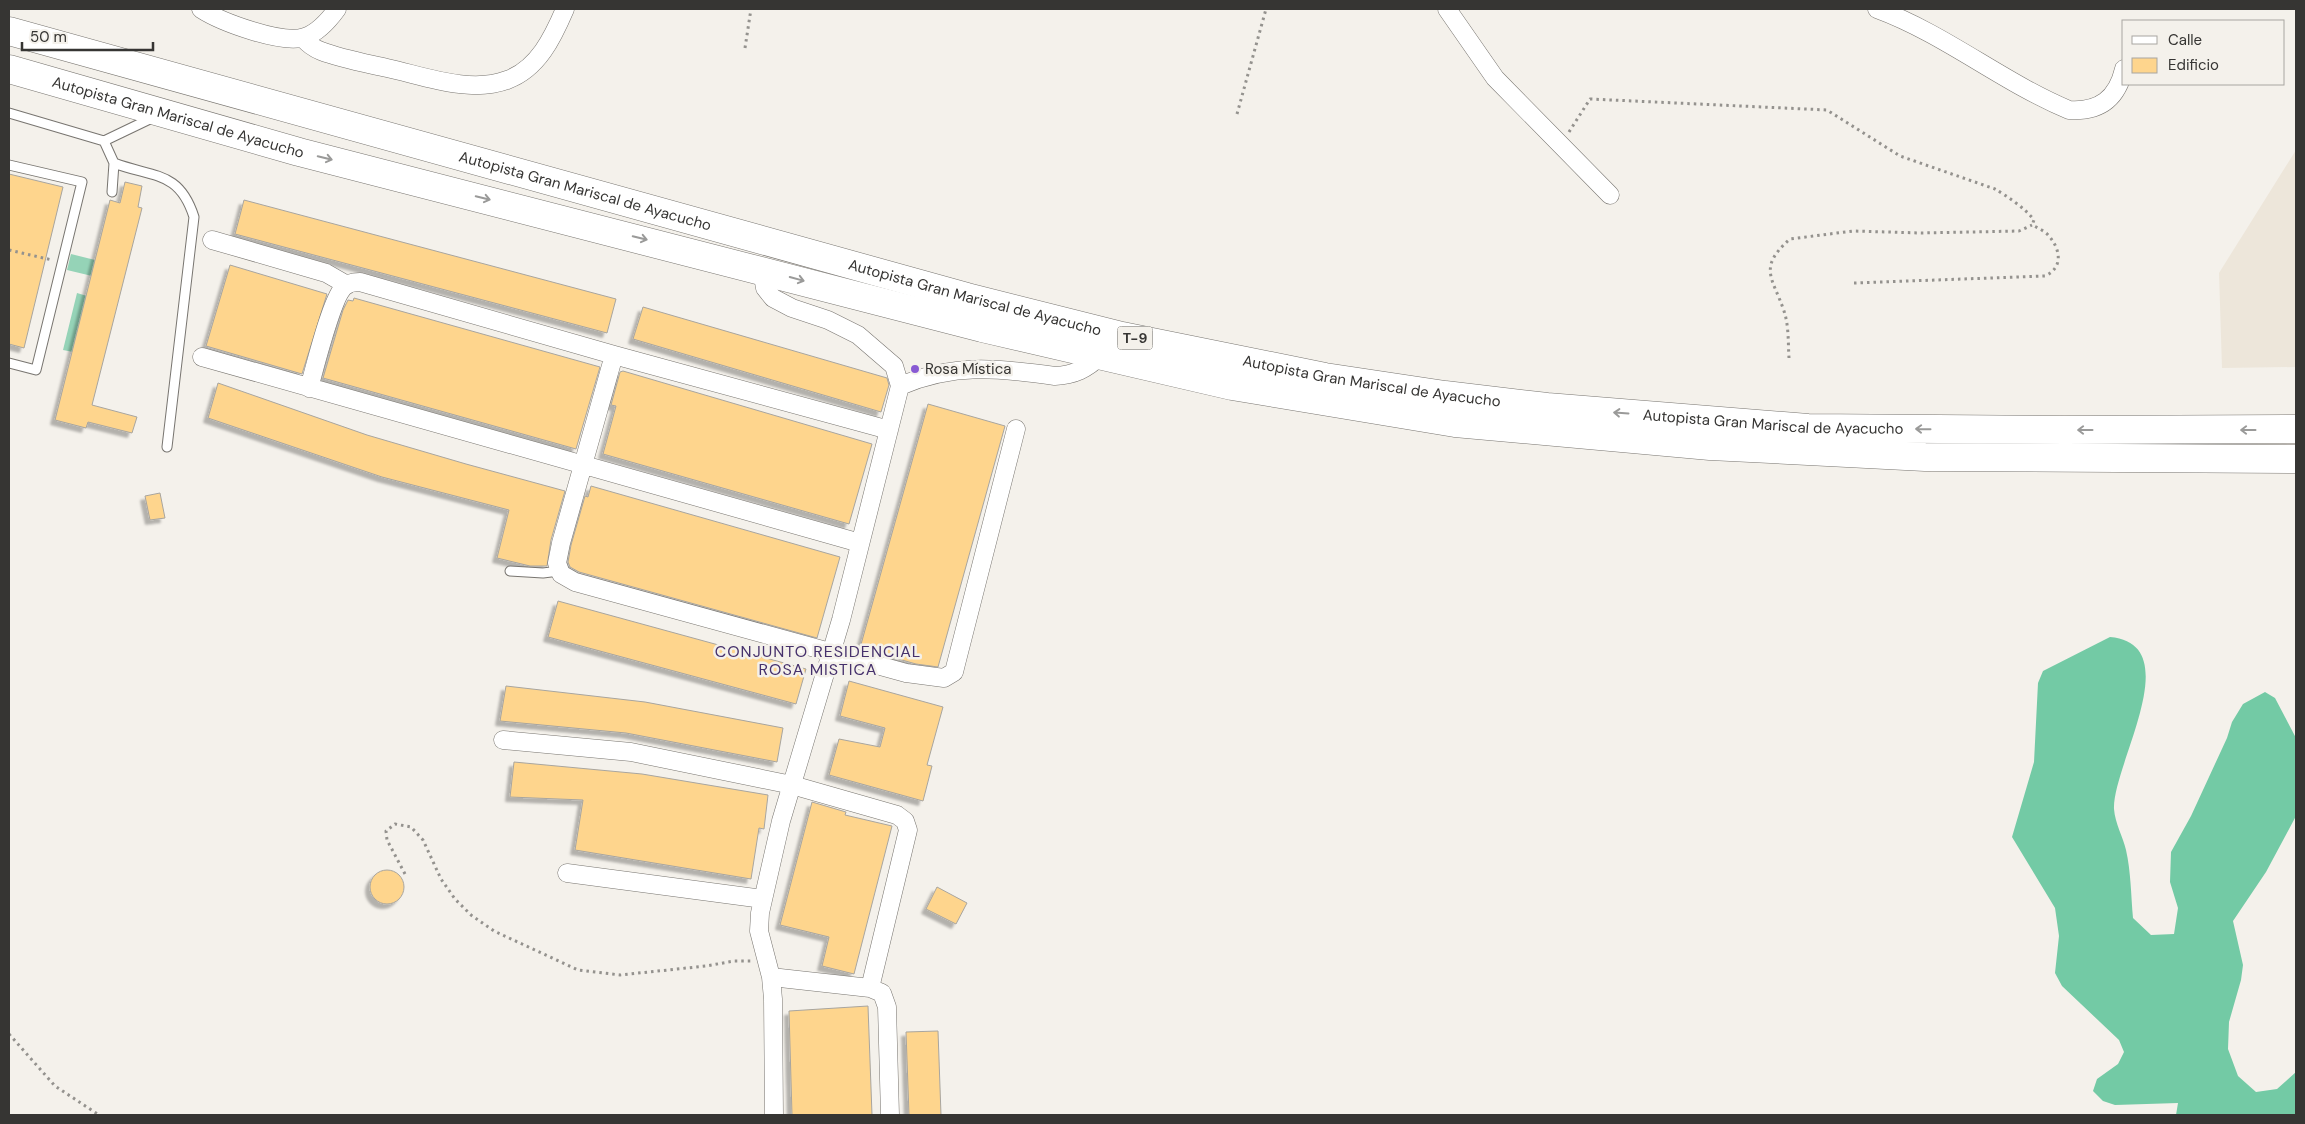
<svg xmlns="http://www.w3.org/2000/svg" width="2305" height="1124" viewBox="0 0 2305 1124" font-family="'DM Sans',sans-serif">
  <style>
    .built { fill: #ede6da }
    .green { fill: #95d3b7 }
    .forest { fill: #73caa5 }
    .building { fill: #fed58d; stroke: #a8a59f; filter: url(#shadow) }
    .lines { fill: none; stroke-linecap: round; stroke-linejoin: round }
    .service-casing { stroke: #787570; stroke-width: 11 }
    .minor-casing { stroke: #787570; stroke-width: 19 }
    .trunk-casing { stroke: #787570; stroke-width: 29 }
    .path { stroke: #94928e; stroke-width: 3; stroke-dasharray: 2.5 4; stroke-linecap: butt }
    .service { stroke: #fff; stroke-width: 9 }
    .minor { stroke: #fff; stroke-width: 18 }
    .trunk { stroke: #fff; stroke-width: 28 }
    .oneway { stroke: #9a9a99 }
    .poi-dot { fill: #885ad3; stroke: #f4f1eb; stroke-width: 2 }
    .labels { text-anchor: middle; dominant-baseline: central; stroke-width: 5; stroke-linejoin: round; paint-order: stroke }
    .shield { fill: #f4f1eb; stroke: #6f6d6a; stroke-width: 1 }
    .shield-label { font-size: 14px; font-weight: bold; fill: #363533 }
    .street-label { font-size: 15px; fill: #363533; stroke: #f4f1eb }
    .poi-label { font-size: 15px; fill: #363533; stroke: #f4f1eb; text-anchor: start }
    .neighbourhood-label { font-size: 16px; letter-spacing: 1px; fill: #46316c; stroke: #f4f1eb }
  </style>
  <defs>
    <filter id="shadow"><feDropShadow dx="-4.5" dy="4.5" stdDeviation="1" flood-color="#0004"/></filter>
  </defs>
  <rect width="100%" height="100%" fill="#f4f1eb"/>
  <path class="built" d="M 2296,150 L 2296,367 L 2222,368 L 2219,273 Z"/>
  <path class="green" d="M 71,254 L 95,260 L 92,276 L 67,270 Z
    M 77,293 L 87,296 L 73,352 L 63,350 Z"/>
  <path class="forest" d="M 2110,637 C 2189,644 2112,766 2114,809 C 2115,823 2123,837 2126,850 C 2131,872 2131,896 2133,918 L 2151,935 L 2174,934 L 2178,908 L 2170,882 L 2171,852 L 2191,816 L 2227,738 L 2232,722 L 2243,704 L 2265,692 L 2275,698 L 2296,738 L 2296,816 L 2266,872 L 2233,921 L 2243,965 L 2241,980 L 2229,1022 L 2228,1049 L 2238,1076 L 2256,1092 L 2277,1089 L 2296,1072 L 2296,1115 L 2176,1115 L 2178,1103 L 2115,1105 L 2103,1101 L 2093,1091 L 2097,1079 L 2118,1064 L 2124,1052 L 2119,1040 L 2062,986 L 2055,973 L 2059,936 L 2055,908 L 2012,837 L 2034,762 L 2038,683 L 2043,671 Z"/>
  <path class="building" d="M 9,174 L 63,187 L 24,348 L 9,344 Z
    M 125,182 L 142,186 L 138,207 L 142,208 L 92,405 L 137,417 L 132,433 L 88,422 L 86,428 L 55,420 L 110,200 L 120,203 Z
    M 244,200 L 616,299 L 607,333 L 235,234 Z
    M 230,265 L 327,294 L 302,374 L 206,346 Z
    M 354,298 L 600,367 L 576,449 L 323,378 L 343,310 L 348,300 L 353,301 Z
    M 643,307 L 887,378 L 889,385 L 881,412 L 633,339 Z
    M 623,371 L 872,444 L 849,524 L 603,454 L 616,406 L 611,405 L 620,372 Z
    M 218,383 L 367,435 L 466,464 L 565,491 L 551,540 L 547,566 L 530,566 L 497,558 L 509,510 L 382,477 L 208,418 Z
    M 928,404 L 1005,426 L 938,667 L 916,664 L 860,648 Z
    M 591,486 L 840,557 L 817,638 L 579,572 L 570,567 L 568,562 L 571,545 L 585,496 L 588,497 Z
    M 160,493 L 165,518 L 150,520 L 145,496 Z
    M 558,601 L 806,669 L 796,704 L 548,637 Z
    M 849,681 L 943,707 L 927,765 L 932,766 L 923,801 L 829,775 L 839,739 L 880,747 L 885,728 L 840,716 Z
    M 506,686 L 645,702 L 783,728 L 777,762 L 626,733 L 500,721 Z
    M 514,762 L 642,774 L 768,795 L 764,829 L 759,828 L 751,879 L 575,850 L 583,800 L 510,797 Z
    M 812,802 L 846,812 L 845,815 L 892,826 L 854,974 L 822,966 L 829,937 L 780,925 Z
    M370 887a17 17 0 1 1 34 0a17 17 0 1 1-34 0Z
    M 937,887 L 967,903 L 956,924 L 926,909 Z
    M 868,1006 L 872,1115 L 792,1115 L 789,1011 Z
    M 938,1031 L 941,1115 L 909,1115 L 906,1032 Z"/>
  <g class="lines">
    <g class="service-casing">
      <path id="service" d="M 9,113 L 104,141 L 154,117
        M 104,141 L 114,163 C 153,178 179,170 194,217 L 167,447
        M 9,165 L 82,182 L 36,370 L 9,363
        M 112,192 L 114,163
        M 510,571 L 543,573 L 559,571"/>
    </g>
    <g class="minor-casing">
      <path id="minor" d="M 201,9 C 221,22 283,45 305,37 C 319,32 329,20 337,9
        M 1447,9 L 1495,78 L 1610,195
        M 1877,9 C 1945,34 2002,82 2069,110 C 2099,112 2117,99 2124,69
        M 303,38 C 308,44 313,48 321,51 C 342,59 365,63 387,68 C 424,76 470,94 507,80 C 538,69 553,37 565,9
        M 212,240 L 326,273 L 347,285
        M 762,270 L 765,288 L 773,298 L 792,308 L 828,320 L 858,335 L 894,366 L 900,386 L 841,620 L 781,821 L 760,913 L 759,931 L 771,977 L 773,999 L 774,1115
        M 614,355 L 561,543 L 557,563 L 561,574 L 575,582 L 906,673 L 944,678 L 954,672 L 956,664 L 1016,429
        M 202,357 L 860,543
        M 900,386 C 954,363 998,368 1055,376 C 1074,375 1087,369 1100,356
        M 309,388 C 315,367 331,301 343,288 C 347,283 354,282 360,282 L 614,355 L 889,430
        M 503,740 L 631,752 L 792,785 L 897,815 L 905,821 L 908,830 L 870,988
        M 567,873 L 763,899
        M 771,977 L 870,988 L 882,993 L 887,1007 L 890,1115"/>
    </g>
    <g class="trunk-casing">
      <g id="trunk">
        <path id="s1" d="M 9,31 L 967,297 L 1122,336 L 1325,377 L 1445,395 L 1547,407 L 1808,428 L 2064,430 L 2296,429"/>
        <path id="s2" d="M 9,69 L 299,152 L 982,328 L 1232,386 L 1455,423 L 1710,446 L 1925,457 L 2296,459"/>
      </g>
    </g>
    <path class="path" d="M 745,48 L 751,9
      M 1237,114 L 1266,9
      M 1569,132 L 1590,99 L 1827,110 L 1900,156 L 1995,189 C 2007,196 2026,209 2034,220 L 2032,225
      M 9,250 L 52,260
      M 1854,283 L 2045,276 C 2063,268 2061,250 2049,236 C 2045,231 2038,228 2032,225
      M 1789,358 C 1788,343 1789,326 1784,311 C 1773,278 1757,268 1790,239 L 1853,231 L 1921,233 L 2019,231 L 2032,225
      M 405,874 L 387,840 L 386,831 L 395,824 L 411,827 L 423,840 L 441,879 L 455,899 L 471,915 L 494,931 L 578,970 L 620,975 L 706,966 L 734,961 L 751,961
      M 9,1034 L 55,1086 L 99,1115"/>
    <use href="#service" class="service"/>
    <use href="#minor" class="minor"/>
    <use href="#trunk" class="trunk"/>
  </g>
  <defs><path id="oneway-shaft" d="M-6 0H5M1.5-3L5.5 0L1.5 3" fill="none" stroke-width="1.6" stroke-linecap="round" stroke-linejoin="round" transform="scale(1.25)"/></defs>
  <g class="oneway">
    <use href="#oneway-shaft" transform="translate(325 158) rotate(14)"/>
    <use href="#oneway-shaft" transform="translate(483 198) rotate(14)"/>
    <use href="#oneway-shaft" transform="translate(640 238) rotate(14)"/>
    <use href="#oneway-shaft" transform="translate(797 279) rotate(15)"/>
    <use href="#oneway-shaft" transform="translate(1621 413) rotate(-176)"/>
    <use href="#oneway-shaft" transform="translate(1923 429) rotate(-179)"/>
    <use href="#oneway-shaft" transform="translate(2085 430) rotate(180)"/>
    <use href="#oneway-shaft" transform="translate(2248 430) rotate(180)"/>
  </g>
  <circle class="poi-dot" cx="915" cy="369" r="5"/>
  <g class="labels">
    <rect class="shield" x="1117.5" y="326.5" width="35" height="23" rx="4"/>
    <g class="shield-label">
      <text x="1135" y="338">T-9</text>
    </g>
    <g class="street-label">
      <text stroke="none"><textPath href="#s2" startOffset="176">Autopista Gran Mariscal de Ayacucho</textPath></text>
      <text stroke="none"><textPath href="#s1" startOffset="598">Autopista Gran Mariscal de Ayacucho</textPath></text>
      <text stroke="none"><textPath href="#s1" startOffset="1002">Autopista Gran Mariscal de Ayacucho</textPath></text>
      <text stroke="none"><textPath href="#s1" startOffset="1408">Autopista Gran Mariscal de Ayacucho</textPath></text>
      <text stroke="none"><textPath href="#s1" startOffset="1812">Autopista Gran Mariscal de Ayacucho</textPath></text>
    </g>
    <g class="poi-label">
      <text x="925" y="369">Rosa Mística</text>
    </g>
    <g class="neighbourhood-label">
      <text x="818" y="651">CONJUNTO RESIDENCIAL<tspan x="818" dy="18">ROSA MISTICA</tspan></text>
    </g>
  </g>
  <rect width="2305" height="1124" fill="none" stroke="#363533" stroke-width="20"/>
  <rect x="2122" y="20" width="162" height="65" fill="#f4f1eb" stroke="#a8a6a1"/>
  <rect x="2132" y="36" width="25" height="8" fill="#ffffff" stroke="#a8a6a1"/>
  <text x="2168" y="45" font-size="15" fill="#363533">Calle</text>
  <rect x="2132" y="58" width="25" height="15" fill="#fed58d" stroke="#a8a6a1"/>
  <text x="2168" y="70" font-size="15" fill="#363533">Edificio</text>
  <path d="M22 42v8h131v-8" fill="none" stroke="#363533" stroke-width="2.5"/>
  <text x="30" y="42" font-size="15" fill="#363533" stroke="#f4f1eb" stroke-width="4" paint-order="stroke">50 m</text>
</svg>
